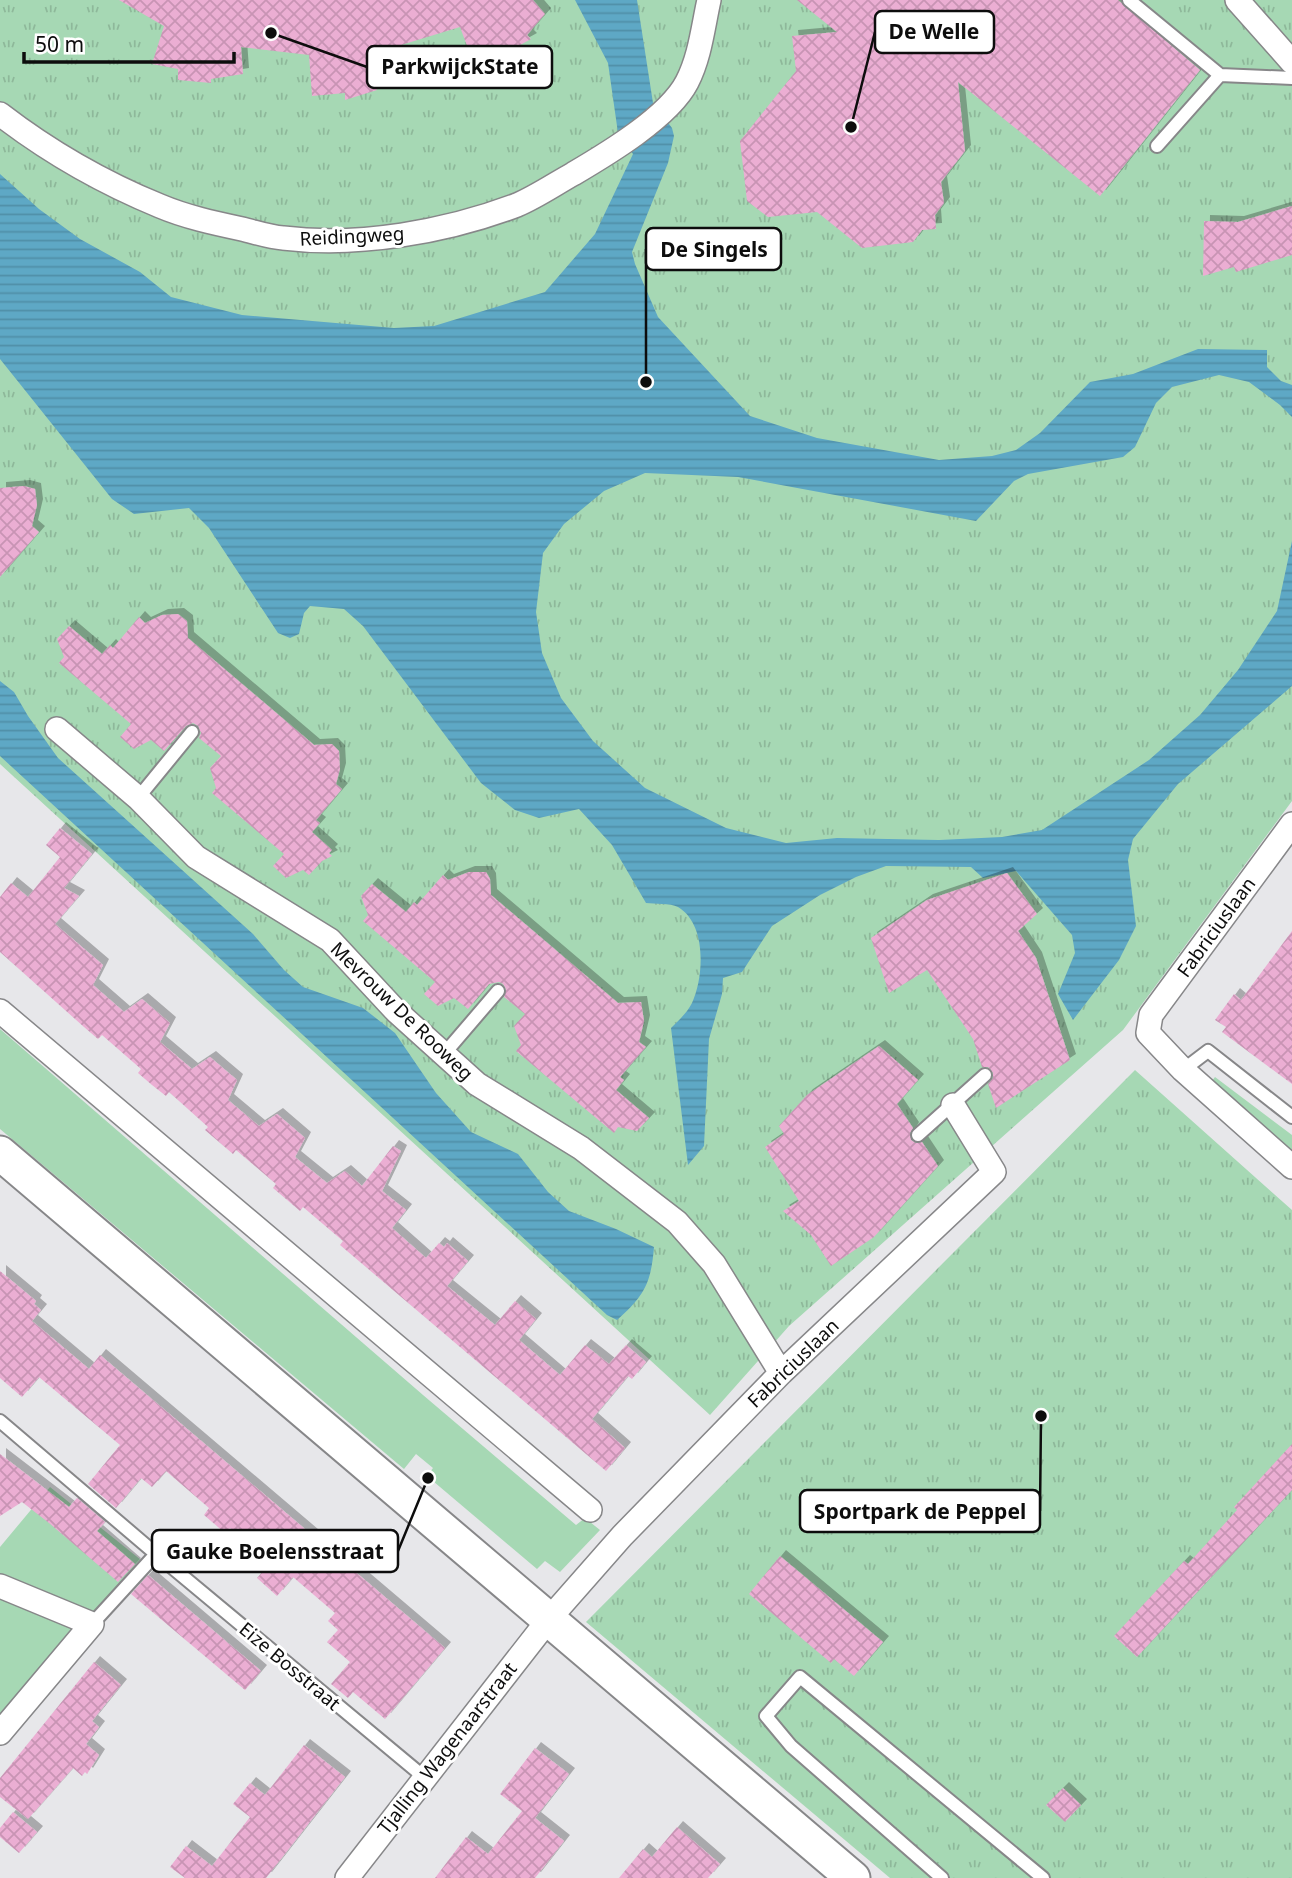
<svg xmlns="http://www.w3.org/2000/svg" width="1292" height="1878" viewBox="0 0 1292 1878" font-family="'Noto Sans',sans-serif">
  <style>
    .grass { fill: #a6d8b4 }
    .park { fill: url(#park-tufts) }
    .water { fill: url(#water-rules) }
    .building { fill: url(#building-cross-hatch); filter: url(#shadow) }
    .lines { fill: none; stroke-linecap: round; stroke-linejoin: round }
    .lane-casing { stroke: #878789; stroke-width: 16 }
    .street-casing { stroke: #878789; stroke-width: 26 }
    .secondary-casing { stroke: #878789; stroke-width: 37 }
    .lane { stroke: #fff; stroke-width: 12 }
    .street { stroke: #fff; stroke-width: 23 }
    .secondary { stroke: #fff; stroke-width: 33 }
    .labels { text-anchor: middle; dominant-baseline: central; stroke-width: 6; stroke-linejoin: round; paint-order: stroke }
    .street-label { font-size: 19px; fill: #0d0d0d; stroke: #fff }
    .leader { fill: none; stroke: #0d0d0d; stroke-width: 2.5 }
    .callout-dot { fill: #0d0d0d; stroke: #fff; stroke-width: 2.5 }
    .callout { fill: #fff; stroke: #0d0d0d; stroke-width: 2.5 }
    .callout-label { font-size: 21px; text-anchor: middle; font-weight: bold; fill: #0d0d0d }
  </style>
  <defs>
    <pattern id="park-tufts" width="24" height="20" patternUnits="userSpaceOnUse" patternTransform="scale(1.75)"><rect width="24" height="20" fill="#a6d8b4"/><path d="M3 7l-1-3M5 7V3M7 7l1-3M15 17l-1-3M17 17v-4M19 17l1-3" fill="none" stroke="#8eb89a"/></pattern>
    <pattern id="water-rules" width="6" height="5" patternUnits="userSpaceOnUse" patternTransform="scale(1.75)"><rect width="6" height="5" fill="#5ea8c5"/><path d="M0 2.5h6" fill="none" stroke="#508fa8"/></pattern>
    <pattern id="building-cross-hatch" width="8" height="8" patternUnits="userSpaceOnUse" patternTransform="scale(1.75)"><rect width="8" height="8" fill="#ebaed3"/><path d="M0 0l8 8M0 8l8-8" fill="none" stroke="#c894b4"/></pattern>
    <filter id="shadow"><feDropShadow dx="6" dy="-6" stdDeviation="0" flood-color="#0004"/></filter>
  </defs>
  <rect width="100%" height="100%" fill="#e7e7ea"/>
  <path class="grass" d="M 0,1029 L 423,1395 L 576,1525 L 585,1518 L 600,1530 L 560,1572 L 545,1561 L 537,1569 L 427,1476 L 433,1468 L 416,1454 L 404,1469 L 0,1129 Z
    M 1215,1077 L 1292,1135 L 1292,1153 L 1212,1081 Z
    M 50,1487 L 141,1560 L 0,1726 L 0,1547 Z"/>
  <path class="park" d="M 0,0 L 1292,0 L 1292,801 L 1123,1030 L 789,1326 L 710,1415 L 0,764 Z
    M 1135,1070 L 1292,1210 L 1292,1878 L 890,1878 L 586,1622 Z"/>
  <path class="water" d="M 575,0 L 637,0 L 653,103 L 672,128 L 674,136 L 668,163 L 632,252 L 635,264 L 658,317 L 750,416 L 817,438 L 939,460 L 992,456 L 1016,450 L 1040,433 L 1090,382 L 1133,374 L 1198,349 L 1267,350 L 1267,367 L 1281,381 L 1292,385 L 1292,417 L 1280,405 L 1249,382 L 1219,375 L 1172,387 L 1156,403 L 1135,447 L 1123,457 L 1028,474 L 1014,481 L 976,521 L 738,477 L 645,473 L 604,491 L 564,524 L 543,553 L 536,612 L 542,653 L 561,698 L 593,741 L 645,788 L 726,828 L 786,843 L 837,838 L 939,840 L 1002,837 L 1042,830 L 1149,760 L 1200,715 L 1238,670 L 1277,611 L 1292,541 L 1292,686 L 1178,784 L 1133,839 L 1128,860 L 1136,926 L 1119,960 L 1073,1020 L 1058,994 L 1075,953 L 1072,935 L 1016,871 L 983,878 L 971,867 L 886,866 L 856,877 L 820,895 L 772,926 L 742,972 L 723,978 L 722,994 L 709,1039 L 704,1146 L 688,1165 L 671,1028 C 678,1021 687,1013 692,1003 C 704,977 707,924 678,907 C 670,903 655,904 646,903 L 612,845 L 579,809 L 539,818 L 515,810 L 481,783 L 363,626 L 344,609 L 310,606 L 304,613 L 299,634 L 290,638 L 278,633 L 209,528 L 189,508 L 134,514 L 112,499 L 0,359 L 0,174 L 39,209 L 80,239 L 140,272 L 171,297 L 242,315 L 394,328 L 434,326 L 545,292 L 595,234 L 633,154 L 618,133 L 608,63 Z
    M 0,681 L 14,692 L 28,716 L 58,758 L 253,934 L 284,970 L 303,987 L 363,1008 L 395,1033 L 436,1093 L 471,1132 L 518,1154 L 548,1192 L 569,1211 L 616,1229 L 654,1247 C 651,1284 644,1296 617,1320 L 607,1315 L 0,756 Z"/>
  <path class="building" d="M 119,0 L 533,0 L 545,14 L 527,35 L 531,39 L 502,55 L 497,46 L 472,59 L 460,27 L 388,49 L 400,71 L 372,80 L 377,90 L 345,100 L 345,93 L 312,96 L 309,55 L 241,47 L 243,74 L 211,79 L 211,83 L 178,80 L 178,69 L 152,64 L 164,26 Z
    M 797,0 L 1118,0 L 1200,70 L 1100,196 L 958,82 L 965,151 L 941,182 L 944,203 L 935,215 L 936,229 L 922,230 L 913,242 L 862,248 L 817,212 L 768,217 L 747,201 L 740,141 L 796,71 L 792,36 L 837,32 Z
    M 1292,206 L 1292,255 L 1236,272 L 1234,267 L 1203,276 L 1204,221 L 1238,222 Z
    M 24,486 L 35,489 L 37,505 L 32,526 L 39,532 L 0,577 L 0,488 Z
    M 178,614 L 187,621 L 188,638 L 314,745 L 332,744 L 339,751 L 340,769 L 336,784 L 342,789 L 316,820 L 320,823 L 312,832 L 332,850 L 329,853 L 332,856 L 322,861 L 309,875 L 303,870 L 286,878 L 273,866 L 284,854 L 212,793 L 216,788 L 210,768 L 221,756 L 199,738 L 201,733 L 198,726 L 193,723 L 186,726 L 164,751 L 151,740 L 134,749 L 120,737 L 131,724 L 59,663 L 64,657 L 57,639 L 69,626 L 102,654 L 110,645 L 113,648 L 139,617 L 145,623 L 162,615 Z
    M 60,828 L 92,854 L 64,888 L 79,896 L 55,924 L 103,965 L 93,985 L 124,1012 L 142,999 L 170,1023 L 160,1042 L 192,1069 L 210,1057 L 224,1069 L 237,1080 L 228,1100 L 259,1126 L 277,1114 L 305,1138 L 295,1157 L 327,1183 L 345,1171 L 362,1186 L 393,1146 L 401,1151 L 382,1191 L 406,1210 L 392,1228 L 426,1258 L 439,1243 L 444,1247 L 447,1243 L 468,1261 L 447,1286 L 495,1325 L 515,1301 L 536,1319 L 519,1340 L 560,1375 L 585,1345 L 609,1364 L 626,1345 L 646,1362 L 632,1379 L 628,1376 L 592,1419 L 625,1448 L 606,1471 L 340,1245 L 343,1241 L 303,1207 L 300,1211 L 286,1199 L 273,1188 L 276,1184 L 236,1150 L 233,1154 L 205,1130 L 208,1127 L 169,1092 L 166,1096 L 152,1085 L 138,1073 L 141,1069 L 102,1035 L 98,1039 L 84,1027 L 0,952 L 0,897 L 11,883 L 28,897 L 60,857 L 46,845 Z
    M 469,872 L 486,872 L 490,879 L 491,895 L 618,1003 L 641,1002 L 644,1021 L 639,1042 L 646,1047 L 620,1077 L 624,1080 L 616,1090 L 649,1118 L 637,1131 L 618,1127 L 614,1133 L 516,1051 L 521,1045 L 514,1026 L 525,1014 L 504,997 L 506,989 L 503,984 L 499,982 L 489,984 L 468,1009 L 454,998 L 438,1006 L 424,994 L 435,982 L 363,921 L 368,915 L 361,896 L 372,884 L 406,912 L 414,902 L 417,905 L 443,875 L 448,880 Z
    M 1007,873 L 1037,914 L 1018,931 L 1036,958 L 1070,1060 L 996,1108 L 988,1084 L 993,1078 L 993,1073 L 988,1067 L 982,1067 L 973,1039 L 927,970 L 889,993 L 871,938 L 927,900 Z
    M 1292,931 L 1292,1084 L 1222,1032 L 1226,1027 L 1215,1020 L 1234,994 L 1241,1000 Z
    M 879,1046 L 918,1080 L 897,1104 L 913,1128 L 910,1133 L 911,1140 L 916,1143 L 922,1142 L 938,1166 L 874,1237 L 831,1266 L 811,1235 L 783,1211 L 799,1201 L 765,1147 L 784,1134 L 779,1126 L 807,1095 Z
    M 0,1271 L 36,1301 L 34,1304 L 41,1310 L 32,1321 L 89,1369 L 100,1355 L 445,1648 L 385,1719 L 353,1692 L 348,1698 L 331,1684 L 350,1662 L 327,1642 L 338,1630 L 328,1621 L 335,1613 L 293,1577 L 277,1596 L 257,1578 L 270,1563 L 230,1528 L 225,1533 L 204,1515 L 209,1508 L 166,1471 L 152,1487 L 141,1478 L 116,1508 L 88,1484 L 120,1445 L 39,1377 L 22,1397 L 0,1378 Z
    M 1292,1444 L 1292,1490 L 1137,1657 L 1114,1636 L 1184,1561 L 1188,1564 L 1237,1510 L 1234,1507 Z
    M 0,1454 L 69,1507 L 77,1498 L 105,1522 L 97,1531 L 135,1564 L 118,1582 L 49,1523 L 22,1502 L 0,1516 Z
    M 780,1556 L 883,1642 L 854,1676 L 834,1659 L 831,1663 L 749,1594 Z
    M 148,1575 L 261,1671 L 245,1690 L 131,1594 Z
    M 94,1662 L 121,1685 L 92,1721 L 99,1727 L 86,1744 L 99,1755 L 87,1774 L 85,1772 L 82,1776 L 73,1768 L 28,1819 L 0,1797 L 0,1778 Z
    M 304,1745 L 345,1777 L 266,1878 L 185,1878 L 170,1867 L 186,1846 L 212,1866 L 250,1817 L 233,1804 L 250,1783 L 265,1795 Z
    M 535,1748 L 569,1774 L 535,1818 L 564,1841 L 535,1878 L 435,1878 L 466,1837 L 488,1854 L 522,1811 L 500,1794 Z
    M 1063,1788 L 1081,1805 L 1065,1822 L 1046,1805 Z
    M 13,1812 L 37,1832 L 19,1853 L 0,1837 L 0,1828 Z
    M 677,1827 L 720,1864 L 708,1878 L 619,1878 L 643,1849 L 652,1857 Z"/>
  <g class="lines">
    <g class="lane-casing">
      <path id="lane" d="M 1129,0 L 1220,75
        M 1157,146 L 1220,75 L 1292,78
        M 138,798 L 192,732
        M 444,1054 L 498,991
        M 1183,1070 L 1208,1051 L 1292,1117
        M 918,1135 L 985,1075
        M 0,1421 L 156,1554 L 424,1777
        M 92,1624 L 156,1554
        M 942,1878 L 791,1746 L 766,1716 L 800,1677 L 1043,1878"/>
    </g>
    <g class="street-casing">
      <path id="street" d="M 1237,0 L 1292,62
        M 0,114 C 48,151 104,183 160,206 C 186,217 214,223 242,229 C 255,232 269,237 283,238 C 359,247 446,232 517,205 C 536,197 555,184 573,174 C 607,154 669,117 687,82 C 700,57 703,27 709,0
        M 57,729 L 138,798 L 196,857 L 330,940 L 396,1011 L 477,1084 L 581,1148 L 677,1222 L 714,1264 L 781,1373
        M 1292,824 L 1151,1015 L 1148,1033 L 1183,1070 L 1292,1167
        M 0,1011 L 590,1510
        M 0,1586 L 92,1624 L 0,1733
        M 347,1878 L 549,1619 L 622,1536 L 781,1373 L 994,1172 L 953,1105"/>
    </g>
    <g class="secondary-casing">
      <path id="secondary" d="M 0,1153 L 853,1878"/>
    </g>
    <use href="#lane" class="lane"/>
    <use href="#street" class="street"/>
    <use href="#secondary" class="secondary"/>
  </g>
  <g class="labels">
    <g class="street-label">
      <text transform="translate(352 236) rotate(-3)">Reidingweg</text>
      <text transform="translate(1216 927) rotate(-54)">Fabriciuslaan</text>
      <text transform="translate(402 1011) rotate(44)">Mevrouw De Rooweg</text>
      <text transform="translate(793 1363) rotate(-44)">Fabriciuslaan</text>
      <text transform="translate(290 1666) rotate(40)">Eize Bosstraat</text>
      <text transform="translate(447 1748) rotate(-52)">Tjalling Wagenaarstraat</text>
    </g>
  </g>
  <path class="leader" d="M851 127L875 32M271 33L367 67M646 382L646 249M1041 1416L1040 1511M428 1478L398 1551"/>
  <g class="callout-dot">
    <circle cx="851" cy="127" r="7"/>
    <circle cx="271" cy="33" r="7"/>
    <circle cx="646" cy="382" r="7"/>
    <circle cx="1041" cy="1416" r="7"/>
    <circle cx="428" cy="1478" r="7"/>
  </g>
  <g class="callout">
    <rect x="875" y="11" width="119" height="42" rx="7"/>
    <rect x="367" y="46" width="185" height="42" rx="7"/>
    <rect x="646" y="228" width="135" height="42" rx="7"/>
    <rect x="800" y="1490" width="240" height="42" rx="7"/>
    <rect x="152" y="1530" width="246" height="42" rx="7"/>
  </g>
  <g class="callout-label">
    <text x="934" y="39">De Welle</text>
    <text x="460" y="74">ParkwijckState</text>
    <text x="714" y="257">De Singels</text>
    <text x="920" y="1519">Sportpark de Peppel</text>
    <text x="275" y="1559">Gauke Boelensstraat</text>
  </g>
  <path d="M24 52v10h210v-10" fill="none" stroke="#0d0d0d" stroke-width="3.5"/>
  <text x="35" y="52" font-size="21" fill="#0d0d0d" stroke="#ffffff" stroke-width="5" paint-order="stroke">50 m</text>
</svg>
